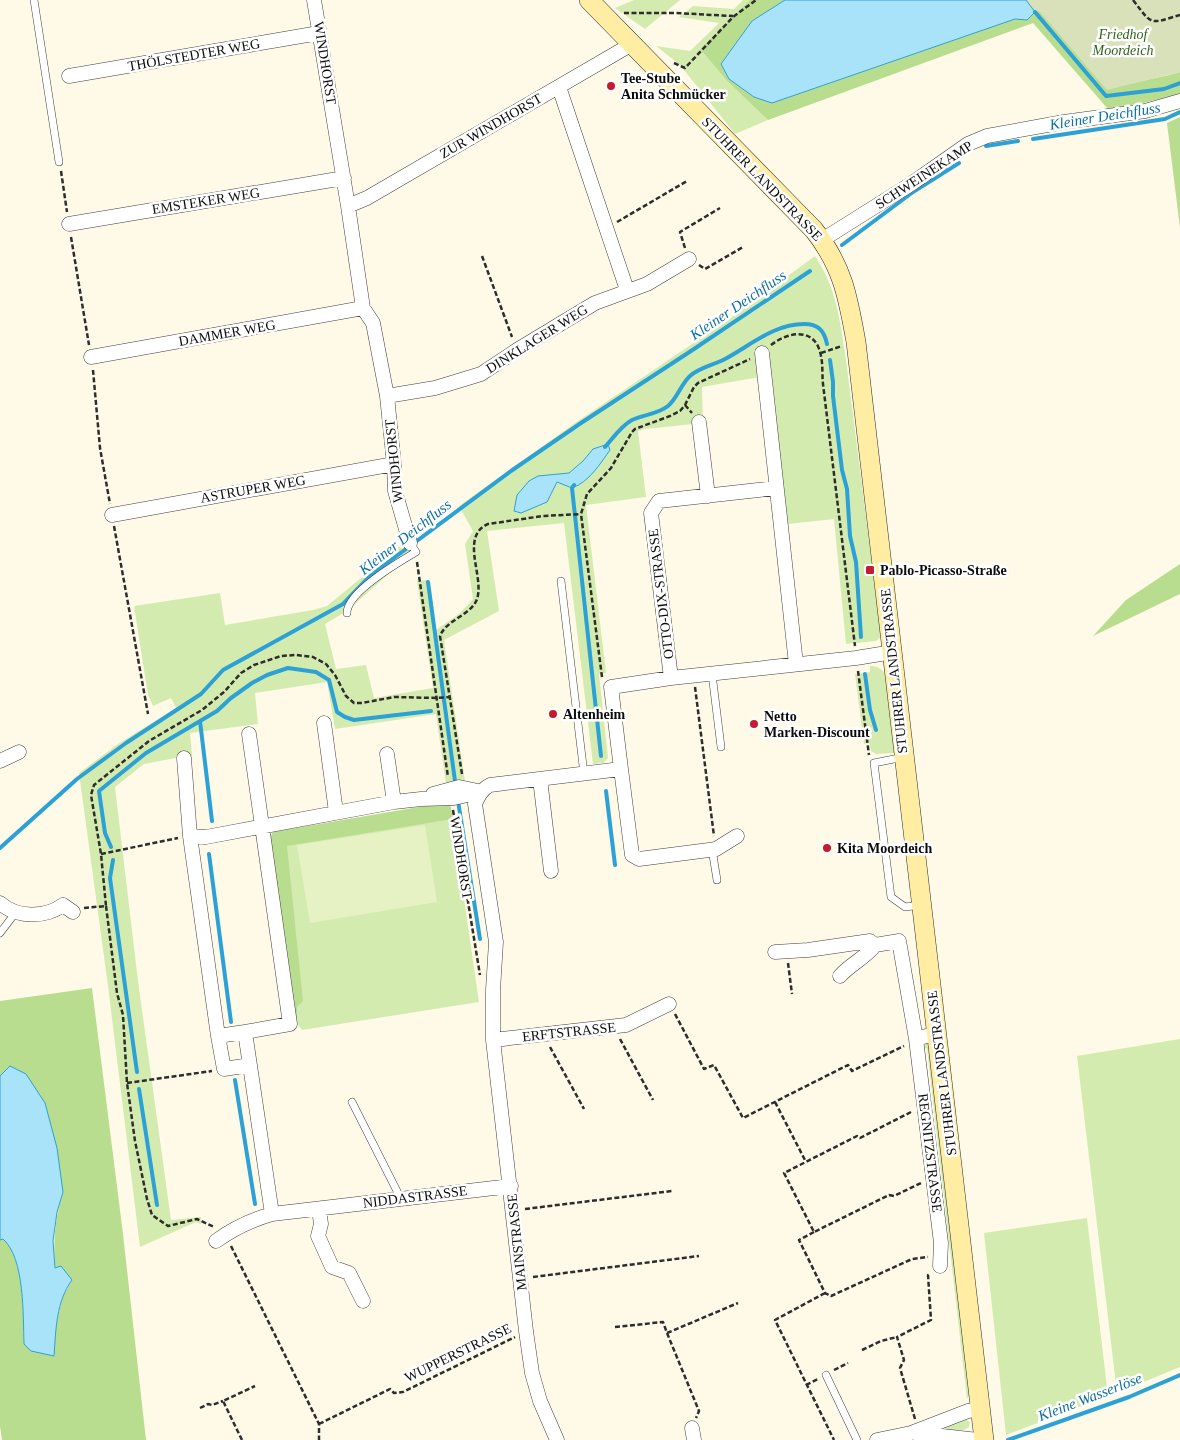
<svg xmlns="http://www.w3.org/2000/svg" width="1180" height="1440" viewBox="0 0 1180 1440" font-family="'Times New Roman',serif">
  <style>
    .green { fill: #d4ebb0 }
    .forest { fill: #b9dd8e }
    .cemetery { fill: #d8e1b9 }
    .pitch { fill: #e6f2c3 }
    .water { fill: #a9e3fa; stroke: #2ca1d6 }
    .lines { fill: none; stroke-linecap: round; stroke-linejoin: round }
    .stream { stroke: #2ca1d6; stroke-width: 4 }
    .service-casing { stroke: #3e3e3e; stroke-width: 8 }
    .minor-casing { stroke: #3e3e3e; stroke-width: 15 }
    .secondary-casing { stroke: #2d2d2d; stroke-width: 20 }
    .path { stroke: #2d2d2d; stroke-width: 2.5; stroke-dasharray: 5 2.5; stroke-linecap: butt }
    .service { stroke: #fff; stroke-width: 7 }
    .minor { stroke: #fff; stroke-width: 14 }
    .secondary { stroke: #ffeda3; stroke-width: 19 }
    .poi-dot { fill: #c21b32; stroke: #fff; stroke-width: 2 }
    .labels { text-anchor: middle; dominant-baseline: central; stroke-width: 5; stroke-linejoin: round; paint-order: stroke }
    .park-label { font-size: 14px; font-style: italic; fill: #2f6518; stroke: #fff }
    .street-label { font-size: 14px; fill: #0b0b0b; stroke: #fff }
    .poi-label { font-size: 14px; font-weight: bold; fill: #0b0b0b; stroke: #fff; text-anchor: start }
    .water-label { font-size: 15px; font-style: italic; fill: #0d6fa3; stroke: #fff }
  </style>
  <rect width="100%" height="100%" fill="#fff9e8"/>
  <path class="green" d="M 634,0 L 680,0 L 645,29 L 615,8 Z
    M 743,0 L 750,0 L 700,49 L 727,81 L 768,120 L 735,134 L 680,65 L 656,46 L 690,51 L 719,23 L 679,17 L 693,6 L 734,9 Z
    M 815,256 C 836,288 839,315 845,352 L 878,612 L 881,637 L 876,641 L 846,644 L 834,519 L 788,524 L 768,361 L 760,377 L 702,387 L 703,423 L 645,429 L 638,431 L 646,497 L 586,505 L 606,673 L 599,674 L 608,758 L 603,763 L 593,764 L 564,523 L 487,531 L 499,611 L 444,640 L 465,781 L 446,784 L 436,714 L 335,729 L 327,682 L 255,693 L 258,724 L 190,733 L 192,755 L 144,764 L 115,787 L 138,981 L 171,1220 L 201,1217 L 201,1224 L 196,1222 L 140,1247 L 108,986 L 79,773 L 118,744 L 176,708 L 171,698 L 153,706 L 148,695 L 134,606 L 220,593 L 225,625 L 313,610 L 327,606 L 406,541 L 412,553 L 347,611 L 325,624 L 336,669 L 366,665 L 374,698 L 433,688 L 417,581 L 429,580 L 436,630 L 460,613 L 473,599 L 465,544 L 473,531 L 459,506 L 575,423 L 732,317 Z
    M 870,666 C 877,666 881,668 885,674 L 894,753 L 876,754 L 871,751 L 869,743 L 864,744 L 855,674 L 870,672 Z
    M 450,803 L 479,1002 L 302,1030 L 294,1020 L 273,832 L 437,804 Z
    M 1180,1039 L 1180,1367 L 1117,1393 L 1077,1056 Z
    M 925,1044 L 930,1044 L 971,1392 L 967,1399 L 927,1048 L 922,1049 Z
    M 1087,1218 L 1108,1396 L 1006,1435 L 984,1233 Z
    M 961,1420 L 967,1420 L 970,1423 L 969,1427 L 964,1430 L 928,1432 Z"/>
  <path class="forest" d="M 750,0 L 785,0 L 752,21 L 721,64 L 729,79 L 754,97 L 772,103 L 1015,19 L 1027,20 L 1035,12 L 1026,0 L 1038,0 L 1113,87 L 1169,75 L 1180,72 L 1180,94 L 1143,103 L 1108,109 L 1033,23 L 768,120 L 727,81 L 700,49 Z
    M 1180,117 L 1180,228 L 1167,123 Z
    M 1180,564 L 1180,594 L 1093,636 L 1126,600 Z
    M 450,803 L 453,819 L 287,846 L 303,1001 L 297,1007 L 297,1026 L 294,1020 L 269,839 L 273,832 L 437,804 Z
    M 92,988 L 123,1234 L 146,1440 L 2,1440 L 0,1426 L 0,1240 L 3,1239 C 25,1259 23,1316 24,1344 L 57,1321 L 62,1298 L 72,1280 L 55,1268 C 53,1241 55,1218 63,1192 L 10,1067 L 0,1076 L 0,1001 Z"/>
  <path class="cemetery" d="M 1026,0 L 1180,0 L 1180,72 L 1107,90 L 1040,12 L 1032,8 Z"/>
  <path class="pitch" d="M 425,825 L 437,902 L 310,923 L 297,845 Z"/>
  <path class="water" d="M 785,0 L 1026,0 L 1035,12 L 1027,20 L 1015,19 L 772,103 L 754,97 L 729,79 L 721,64 L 752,21 Z
    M 608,444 L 610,450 C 600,464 589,482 572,488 L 557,482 L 547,502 L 521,513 L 514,511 L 517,495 L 529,481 L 538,476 L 569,473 L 583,461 L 593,449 Z
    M 10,1066 L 26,1074 L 45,1103 L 57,1148 L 63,1192 L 57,1212 L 53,1241 L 55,1268 L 61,1266 L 72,1280 C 56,1302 56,1329 54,1356 L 31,1351 L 24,1344 C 23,1317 25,1258 3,1239 L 0,1240 L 0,1076 Z"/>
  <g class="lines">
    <path class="stream" d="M 1035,12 L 1106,96 L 1164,89 L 1180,83
      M 1033,139 L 1165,119 L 1180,112
      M 986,146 L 1018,141
      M 842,245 L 913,192 L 959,163
      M 830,360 L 833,382 L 833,396 L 842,470 L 847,489 L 850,536 L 856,562 L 861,637
      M 605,447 C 613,438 621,426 632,420 C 643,415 658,414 668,406 C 677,399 681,384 690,376 C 700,367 714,365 725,359 C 751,345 774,324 804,324 C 818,324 824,330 827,344
      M 574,485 L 572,488 L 601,756
      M 428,582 L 455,781
      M 865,674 L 870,710 L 876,730
      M 200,721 L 212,821
      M 606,791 L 615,865
      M 458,801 L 480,939
      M 111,847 L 105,833 L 99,791 L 146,753 L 217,711 L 231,698 L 252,683 L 267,675 L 288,668 L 316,672 L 329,680 L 337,712 L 345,717 L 354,720 L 431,711
      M 0,848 L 77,779 L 126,743 L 201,694 L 223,670 L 343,604 L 371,575 L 511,471 L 581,423 L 691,351 L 810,271
      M 209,854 L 231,1022
      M 113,860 L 110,878 L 137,1072
      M 235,1080 L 255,1204
      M 139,1089 L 157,1205
      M 1008,1440 L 1129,1397 L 1180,1375"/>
    <g class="service-casing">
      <path id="service" d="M 34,0 L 59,162
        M 561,581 L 584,774
        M 347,613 C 347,592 399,562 416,552 L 410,543
        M 712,674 L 721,747
        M 904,757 L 874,763 L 891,897 L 905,907 L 921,905
        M 712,849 L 717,880
        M 0,933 L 16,912
        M 352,1102 L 401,1199
        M 826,1375 L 857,1440"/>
    </g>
    <g class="minor-casing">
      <path id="minor" d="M 314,0 L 348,206 L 363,308 L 373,323 L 387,396 L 394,464 L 395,491 L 410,543
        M 69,76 L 319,33
        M 559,87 L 627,290
        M 348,206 L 367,198 L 632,44
        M 69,224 L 344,178
        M 822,240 L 911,184 L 968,144 L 987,136 L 1064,122 L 1145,111 L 1180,101
        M 762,353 L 796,664
        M 91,357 L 363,308
        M 387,396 L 435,388 L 481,374 L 517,350 L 595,303 L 647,284 L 689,259
        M 699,422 L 708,496
        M 112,515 L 394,464
        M 671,678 L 651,513 L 659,501 L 776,488
        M 324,723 L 336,812
        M 387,754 L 394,802
        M 184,758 L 190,836 L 218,1036 L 245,1032 L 272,1214
        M 0,761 L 19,752
        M 621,769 L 632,855 L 639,859 L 709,850 L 716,849 L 737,836
        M 540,779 L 551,871
        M 433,794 L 459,787 L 478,791
        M 190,836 L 206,837 L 394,802 L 421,799 L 454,798 L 481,792
        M 0,903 C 17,918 45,918 63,905 L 73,912
        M 875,945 L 899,941 L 916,1039
        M 775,952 L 808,950 L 870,941 L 875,945 C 868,956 849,965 840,976
        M 245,1032 L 290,1024 L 249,734
        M 937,1033 L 916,1039 L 941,1243 L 940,1266
        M 218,1036 L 224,1069 L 250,1065
        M 493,1040 L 626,1025 L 669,1004
        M 319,1209 L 321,1224 L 318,1236 L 332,1267 L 349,1273 L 363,1301
        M 216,1241 C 234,1228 251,1220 272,1214 L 511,1186
        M 692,1428 L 694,1440
        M 915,1433 L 978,1440
        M 557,1440 L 540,1401 L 532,1373 L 526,1331 L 493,1040 L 493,990 L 496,942 L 475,804 C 478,796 482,789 490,785 L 621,769 L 611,687 L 671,678 L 856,658 L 893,652
        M 877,1440 L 911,1433 L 968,1411 L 981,1409"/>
    </g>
    <g class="secondary-casing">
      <path id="secondary" d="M 589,0 L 814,230 C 843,267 848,297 856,342 L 984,1440"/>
    </g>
    <path class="path" d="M 1133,0 C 1153,26 1149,24 1180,15
      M 624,13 L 675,13 L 733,16
      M 674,63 L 685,68 L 733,17 L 756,0
      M 61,171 L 67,212
      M 617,222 L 687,181
      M 71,237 L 89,345
      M 685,248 L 680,232 L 720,208
      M 482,256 L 512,337
      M 699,265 L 705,269 L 743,247
      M 771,345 C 789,331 816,327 821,356 C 823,365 822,375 823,384 L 855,646
      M 821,353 L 842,346
      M 93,370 L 100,448 L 110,504
      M 685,405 L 692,413
      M 114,526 L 148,714
      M 417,562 L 448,777
      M 858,671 L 869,755
      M 602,677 L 581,514 L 587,494 L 611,468 L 632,432 L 635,429 L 670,416 L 680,411 L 685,405 L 694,387 L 698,383 L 750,359
      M 695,687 L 714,836
      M 462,774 L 440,636 C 447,618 475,615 478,595 C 482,572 461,536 488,524 L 543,516 L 581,514
      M 453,810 L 480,975
      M 101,854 L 178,838
      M 106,906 L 117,993 L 123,1015 L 127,1083 L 135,1141 L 147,1199 L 152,1215 L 168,1226 L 197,1219 L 214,1227
      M 84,908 L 106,906 L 101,854 L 91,795 L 94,785 L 149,741 L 202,710 L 224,692 L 241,673 L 254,665 L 281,656 L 296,655 L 313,657 L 326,664 L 335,675 L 346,696 L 354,703 L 362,703 L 394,697 L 437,698 L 450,697
      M 788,963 L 792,994
      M 675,1014 L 704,1069 L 714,1065 L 743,1118 L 848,1065 L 852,1071 L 904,1046
      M 620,1039 L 653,1100
      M 550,1047 L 584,1109
      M 127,1083 L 212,1071
      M 775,1102 L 806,1162
      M 911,1112 L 860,1138 L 857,1136 L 784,1173 L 814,1232 L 889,1195 L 894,1196 L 921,1183
      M 525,1209 L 672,1191
      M 814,1232 L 799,1240 L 825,1293 L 831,1296 L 912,1259 L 928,1257
      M 231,1246 L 319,1424 L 319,1440
      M 533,1277 L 699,1256
      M 825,1293 L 775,1320 L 834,1440
      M 615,1327 L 663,1322 L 667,1333 L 738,1303
      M 667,1333 L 699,1411 L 696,1418
      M 862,1350 L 881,1341 L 897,1337
      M 834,1370 L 848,1363
      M 806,1385 L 818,1379
      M 200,1408 L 208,1404 L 212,1405 L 223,1401
      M 915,1419 L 900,1368 L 904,1360 L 897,1337 L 931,1320 L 928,1275 L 930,1274
      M 319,1424 L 390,1389 L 394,1393 L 403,1392 L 515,1337
      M 242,1440 L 223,1401 L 255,1386"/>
    <use href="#service" class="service"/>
    <use href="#minor" class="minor"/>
    <use href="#secondary" class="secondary"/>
  </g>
  <g class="poi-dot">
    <circle cx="611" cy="86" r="5"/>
    <rect x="865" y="565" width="10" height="10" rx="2.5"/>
    <circle cx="553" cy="714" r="5"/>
    <circle cx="754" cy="724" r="5"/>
    <circle cx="827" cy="848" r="5"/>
  </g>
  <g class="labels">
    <g class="park-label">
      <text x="1123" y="34">Friedhof<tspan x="1123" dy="16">Moordeich</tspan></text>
    </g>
    <g class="street-label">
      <text transform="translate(194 55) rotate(-10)">THÖLSTEDTER WEG</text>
      <text transform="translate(325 63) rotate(81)">WINDHORST</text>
      <text transform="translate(491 126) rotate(-30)">ZUR WINDHORST</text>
      <text transform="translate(924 175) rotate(-33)">SCHWEINEKAMP</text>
      <text transform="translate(762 179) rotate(46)">STUHRER LANDSTRASSE</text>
      <text transform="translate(206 201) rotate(-9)">EMSTEKER WEG</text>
      <text transform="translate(227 333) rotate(-10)">DAMMER WEG</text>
      <text transform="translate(537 339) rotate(-32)">DINKLAGER WEG</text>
      <text transform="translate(394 461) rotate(-96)">WINDHORST</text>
      <text transform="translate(253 489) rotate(-10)">ASTRUPER WEG</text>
      <text transform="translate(661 594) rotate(-97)">OTTO-DIX-STRASSE</text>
      <text transform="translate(894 671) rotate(-96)">STUHRER LANDSTRASSE</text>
      <text transform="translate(461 858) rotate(81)">WINDHORST</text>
      <text transform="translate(569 1032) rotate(-6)">ERFTSTRASSE</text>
      <text transform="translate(942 1073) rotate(-97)">STUHRER LANDSTRASSE</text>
      <text transform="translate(930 1153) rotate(83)">REGNITZSTRASSE</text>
      <text transform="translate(415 1197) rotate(-7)">NIDDASTRASSE</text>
      <text transform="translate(517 1242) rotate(-96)">MAINSTRASSE</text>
      <text transform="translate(458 1353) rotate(-26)">WUPPERSTRASSE</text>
    </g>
    <g class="poi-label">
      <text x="621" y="78">Tee-Stube<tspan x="621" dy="16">Anita Schmücker</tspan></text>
      <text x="880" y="570">Pablo-Picasso-Straße</text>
      <text x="563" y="714">Altenheim</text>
      <text x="764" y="716">Netto<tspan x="764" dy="16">Marken-Discount</tspan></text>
      <text x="837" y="848">Kita Moordeich</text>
    </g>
    <g class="water-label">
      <text transform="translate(1105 116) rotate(-9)">Kleiner Deichfluss</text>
      <text transform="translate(738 305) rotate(-34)">Kleiner Deichfluss</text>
      <text transform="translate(405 537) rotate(-38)">Kleiner Deichfluss</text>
      <text transform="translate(1090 1397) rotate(-21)">Kleine Wasserlöse</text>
    </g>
  </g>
</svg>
